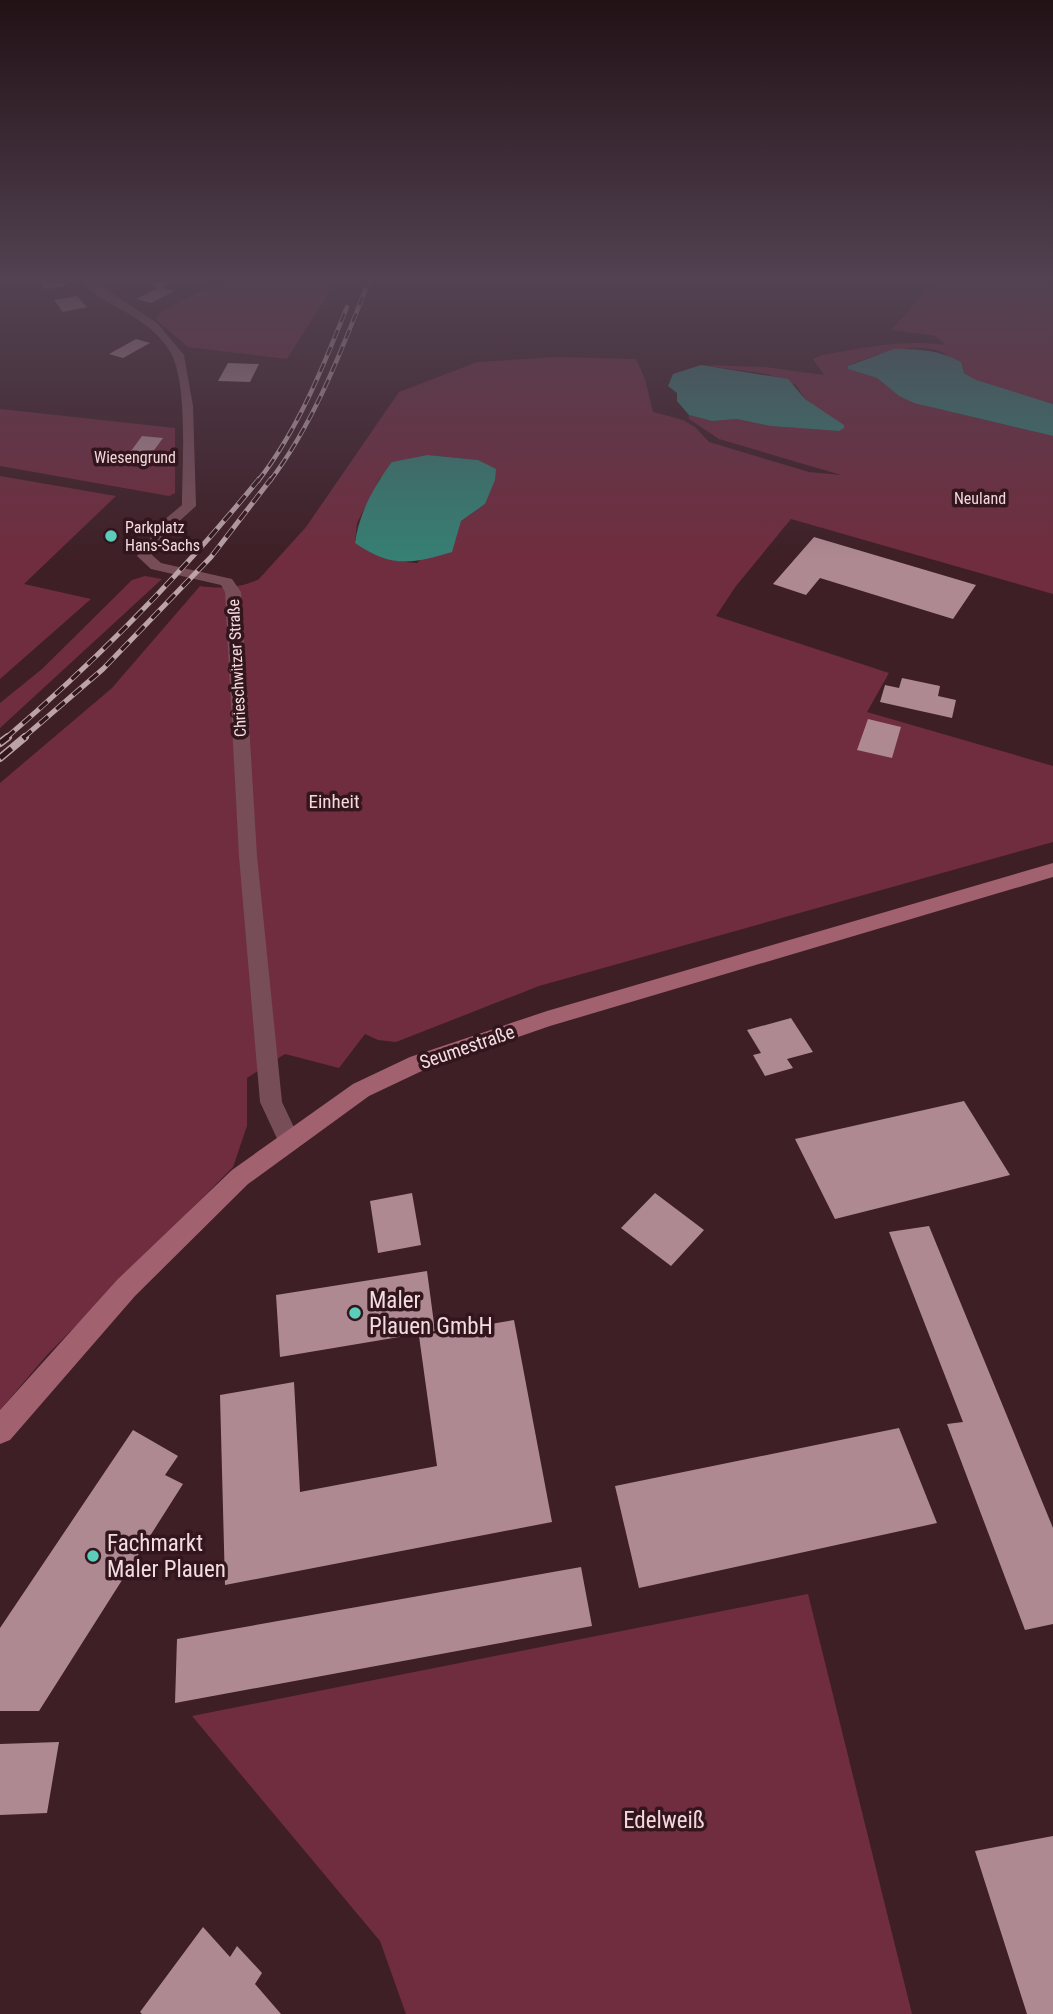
<svg xmlns="http://www.w3.org/2000/svg" width="1053" height="2014" viewBox="0 0 1053 2014" font-family="'Roboto Condensed',sans-serif">
  <style>
    .green { fill: #702d3f; fill-rule: evenodd }
    .water { fill: #368074 }
    .building { fill: #af8991 }
    .lines { fill: none; stroke-linecap: round; stroke-linejoin: round }
    .street { fill: #774e57; fill-rule: evenodd }
    .secondary { fill: #a2616f; fill-rule: evenodd }
    .rail-far2-casing { stroke: #bba3a8; stroke-width: 4.5 }
    .rail-far1-casing { stroke: #bba3a8; stroke-width: 5 }
    .rail-casing { stroke: #bba3a8; stroke-width: 8 }
    .rail-far2 { stroke: #33161d; stroke-width: 2.5; stroke-dasharray: 9; stroke-linecap: butt }
    .rail-far1 { stroke: #33161d; stroke-width: 3.5; stroke-dasharray: 11; stroke-linecap: butt }
    .rail { stroke: #33161d; stroke-width: 5; stroke-dasharray: 15; stroke-linecap: butt }
    .poi-dot { fill: #5bcebb; stroke: #33161d; stroke-width: 2.5 }
    .labels { text-anchor: middle; dominant-baseline: central; stroke-width: 7; stroke-linejoin: round; paint-order: stroke }
    .far-park-label { font-size: 16px; fill: #f2d7dc; stroke: #33161d }
    .far-poi-label { font-size: 16px; fill: #f2dde1; stroke: #33161d; text-anchor: start }
    .far-street-label { font-size: 16px; fill: #f2dde1; stroke: #33161d }
    .park-label { font-size: 19px; fill: #f2d7dc; stroke: #33161d }
    .street-label { font-size: 19px; fill: #f2dde1; stroke: #33161d }
    .near-poi-label { font-size: 23px; fill: #f2dde1; stroke: #33161d; text-anchor: start }
    .near-park-label { font-size: 23px; fill: #f2d7dc; stroke: #33161d }
  </style>
  <rect width="100%" height="100%" fill="#3e1f26"/>
  <path class="green" d="M 226,278 L 338,278 L 287,359 L 188,347 L 156,320 L 161,312 Z
    M 938,278 L 1053,278 L 1053,404 C 1028,396 998,391 975,380 C 963,374 957,363 947,355 C 923,338 872,355 848,366 L 848,369 L 877,378 L 899,396 L 935,408 L 1053,436 L 1053,594 L 791,519 L 736,586 L 716,616 L 889,673 L 867,712 L 1053,766 L 1053,842 L 539,986 L 396,1042 L 378,1040 L 365,1034 L 339,1068 L 285,1054 L 247,1078 L 247,1126 L 233,1167 L 47,1355 L 0,1410 L 0,783 L 112,688 L 200,586 C 219,589 241,588 259,579 L 306,527 L 399,392 L 477,362 L 555,357 L 636,359 L 645,379 L 653,412 L 683,420 L 695,427 L 709,442 L 809,472 L 841,475 L 719,439 L 689,419 L 689,415 L 712,421 L 737,419 L 770,426 L 839,431 L 824,413 L 805,399 L 796,385 L 767,374 L 701,365 L 765,367 L 824,375 L 813,359 L 822,355 C 863,348 904,339 945,345 L 936,336 L 891,330 ZM 428,455 L 478,460 L 485,504 L 461,521 L 417,563 C 392,561 375,557 355,543 L 357,523 L 380,478 Z
    M 0,409 L 175,428 L 175,493 L 169,496 L 0,466 Z
    M 0,476 L 116,496 L 24,584 L 91,599 L 0,679 Z
    M 145,576 L 162,579 L 0,728 L 0,703 L 42,669 L 132,580 Z
    M 808,1594 L 912,2014 L 406,2014 L 380,1941 L 192,1716 Z"/>
  <path class="water" d="M 894,349 C 919,349 939,350 961,362 L 964,373 L 976,380 L 1053,404 L 1053,436 L 914,403 L 899,396 L 877,378 L 848,369 L 848,366 Z
    M 701,365 L 788,379 L 805,399 L 844,425 L 844,428 L 839,431 L 770,426 L 737,419 L 712,421 L 689,415 L 677,401 L 677,393 L 668,386 L 673,374 Z
    M 428,455 L 478,460 L 496,469 L 495,480 L 485,504 L 461,521 L 452,552 C 412,564 391,568 355,543 C 359,513 374,486 392,462 Z"/>
  <path class="building" d="M 62,278 L 68,285 L 45,289 L 40,281 Z
    M 161,279 L 172,283 L 162,288 L 175,291 L 151,303 L 136,299 L 158,288 L 149,285 Z
    M 77,296 L 87,307 L 63,312 L 54,300 Z
    M 136,339 L 150,343 L 123,358 L 109,354 Z
    M 228,363 L 259,364 L 250,382 L 218,381 Z
    M 142,436 L 163,438 L 152,453 L 131,451 Z
    M 814,537 L 976,585 L 953,619 L 820,578 L 806,595 L 773,584 Z
    M 902,678 L 940,686 L 938,696 L 956,700 L 952,718 L 880,702 L 885,685 L 899,688 Z
    M 868,719 L 901,727 L 892,758 L 857,750 Z
    M 791,1018 L 813,1052 L 787,1059 L 793,1068 L 765,1076 L 753,1055 L 761,1053 L 747,1030 Z
    M 964,1101 L 1010,1175 L 835,1219 L 795,1139 Z
    M 412,1193 L 421,1245 L 378,1253 L 370,1201 Z
    M 655,1193 L 704,1230 L 671,1266 L 621,1228 Z
    M 929,1226 L 1053,1528 L 1053,1624 L 1025,1630 L 947,1424 L 963,1422 L 889,1232 Z
    M 427,1271 L 435,1331 L 280,1357 L 276,1295 Z
    M 514,1320 L 552,1522 L 225,1585 L 220,1395 L 294,1382 L 300,1492 L 437,1466 L 419,1336 Z
    M 899,1428 L 937,1523 L 639,1588 L 615,1486 Z
    M 133,1430 L 178,1456 L 165,1475 L 183,1484 L 39,1711 L 0,1711 L 0,1628 Z
    M 581,1567 L 592,1626 L 175,1703 L 177,1639 Z
    M 59,1742 L 47,1813 L 0,1815 L 0,1744 Z
    M 1053,1836 L 1053,2014 L 1027,2014 L 975,1851 Z
    M 203,1927 L 230,1957 L 237,1946 L 262,1973 L 255,1984 L 281,2014 L 142,2014 L 140,2012 Z"/>
  <g class="lines">
    <path class="street" d="M 78,278 L 89,278 L 157,323 L 184,355 L 193,406 L 196,506 L 174,526 L 152,555 L 161,563 L 232,579 L 241,592 L 257,856 L 282,1102 L 300,1140 L 297,1147 L 289,1150 L 281,1147 L 260,1102 L 239,856 L 225,592 L 221,585 L 151,569 L 137,556 L 164,520 L 182,505 C 182,465 188,390 172,355 C 167,345 157,334 148,327 C 126,309 96,300 78,278 Z"/>
    <path class="secondary" d="M 1053,863 L 1053,877 L 550,1026 L 426,1069 L 369,1096 L 248,1184 L 135,1296 L 10,1440 L 0,1444 L 0,1410 L 117,1280 L 232,1170 L 353,1084 L 410,1057 L 547,1011 Z"/>
    <g class="rail-far2-casing">
      <path id="rail-far2" d="M 258,481 C 298,430 323,367 347,307
        M 270,481 C 316,420 342,349 370,278"/>
    </g>
    <g class="rail-far1-casing">
      <path id="rail-far1" d="M 6,738 C 98,659 182,574 259,479
        M 23,738 L 103,669 L 211,557 L 271,479"/>
    </g>
    <g class="rail-casing">
      <path id="rail" d="M 0,743 L 8,737
        M 0,758 L 25,737"/>
    </g>
    <use href="#rail-far2" class="rail-far2"/>
    <use href="#rail-far1" class="rail-far1"/>
    <use href="#rail" class="rail"/>
  </g>
  <linearGradient id="sky" x2="0" y2="1"><stop stop-color="#221115"/><stop offset="0.5" stop-color="#524252"/><stop offset="1" stop-color="#524252" stop-opacity="0"/></linearGradient>
  <rect width="1053" height="560" fill="url(#sky)"/>
  <g class="poi-dot">
    <circle cx="111" cy="536" r="7"/>
    <circle cx="355" cy="1313" r="7"/>
    <circle cx="93" cy="1556" r="7"/>
  </g>
  <g class="labels">
    <g class="far-park-label">
      <text x="135" y="457">Wiesengrund</text>
      <text x="980" y="498">Neuland</text>
    </g>
    <g class="far-poi-label">
      <text x="125" y="527">Parkplatz<tspan x="125" dy="18">Hans-Sachs</tspan></text>
    </g>
    <g class="far-street-label">
      <text transform="translate(237 668) rotate(-93)">Chrieschwitzer Straße</text>
    </g>
    <g class="park-label">
      <text x="334" y="801">Einheit</text>
    </g>
    <g class="street-label">
      <text transform="translate(467 1047) rotate(-19)">Seumestraße</text>
    </g>
    <g class="near-poi-label">
      <text x="369" y="1300">Maler<tspan x="369" dy="26">Plauen GmbH</tspan></text>
      <text x="107" y="1543">Fachmarkt<tspan x="107" dy="26">Maler Plauen</tspan></text>
    </g>
    <g class="near-park-label">
      <text x="664" y="1820">Edelweiß</text>
    </g>
  </g>
</svg>
